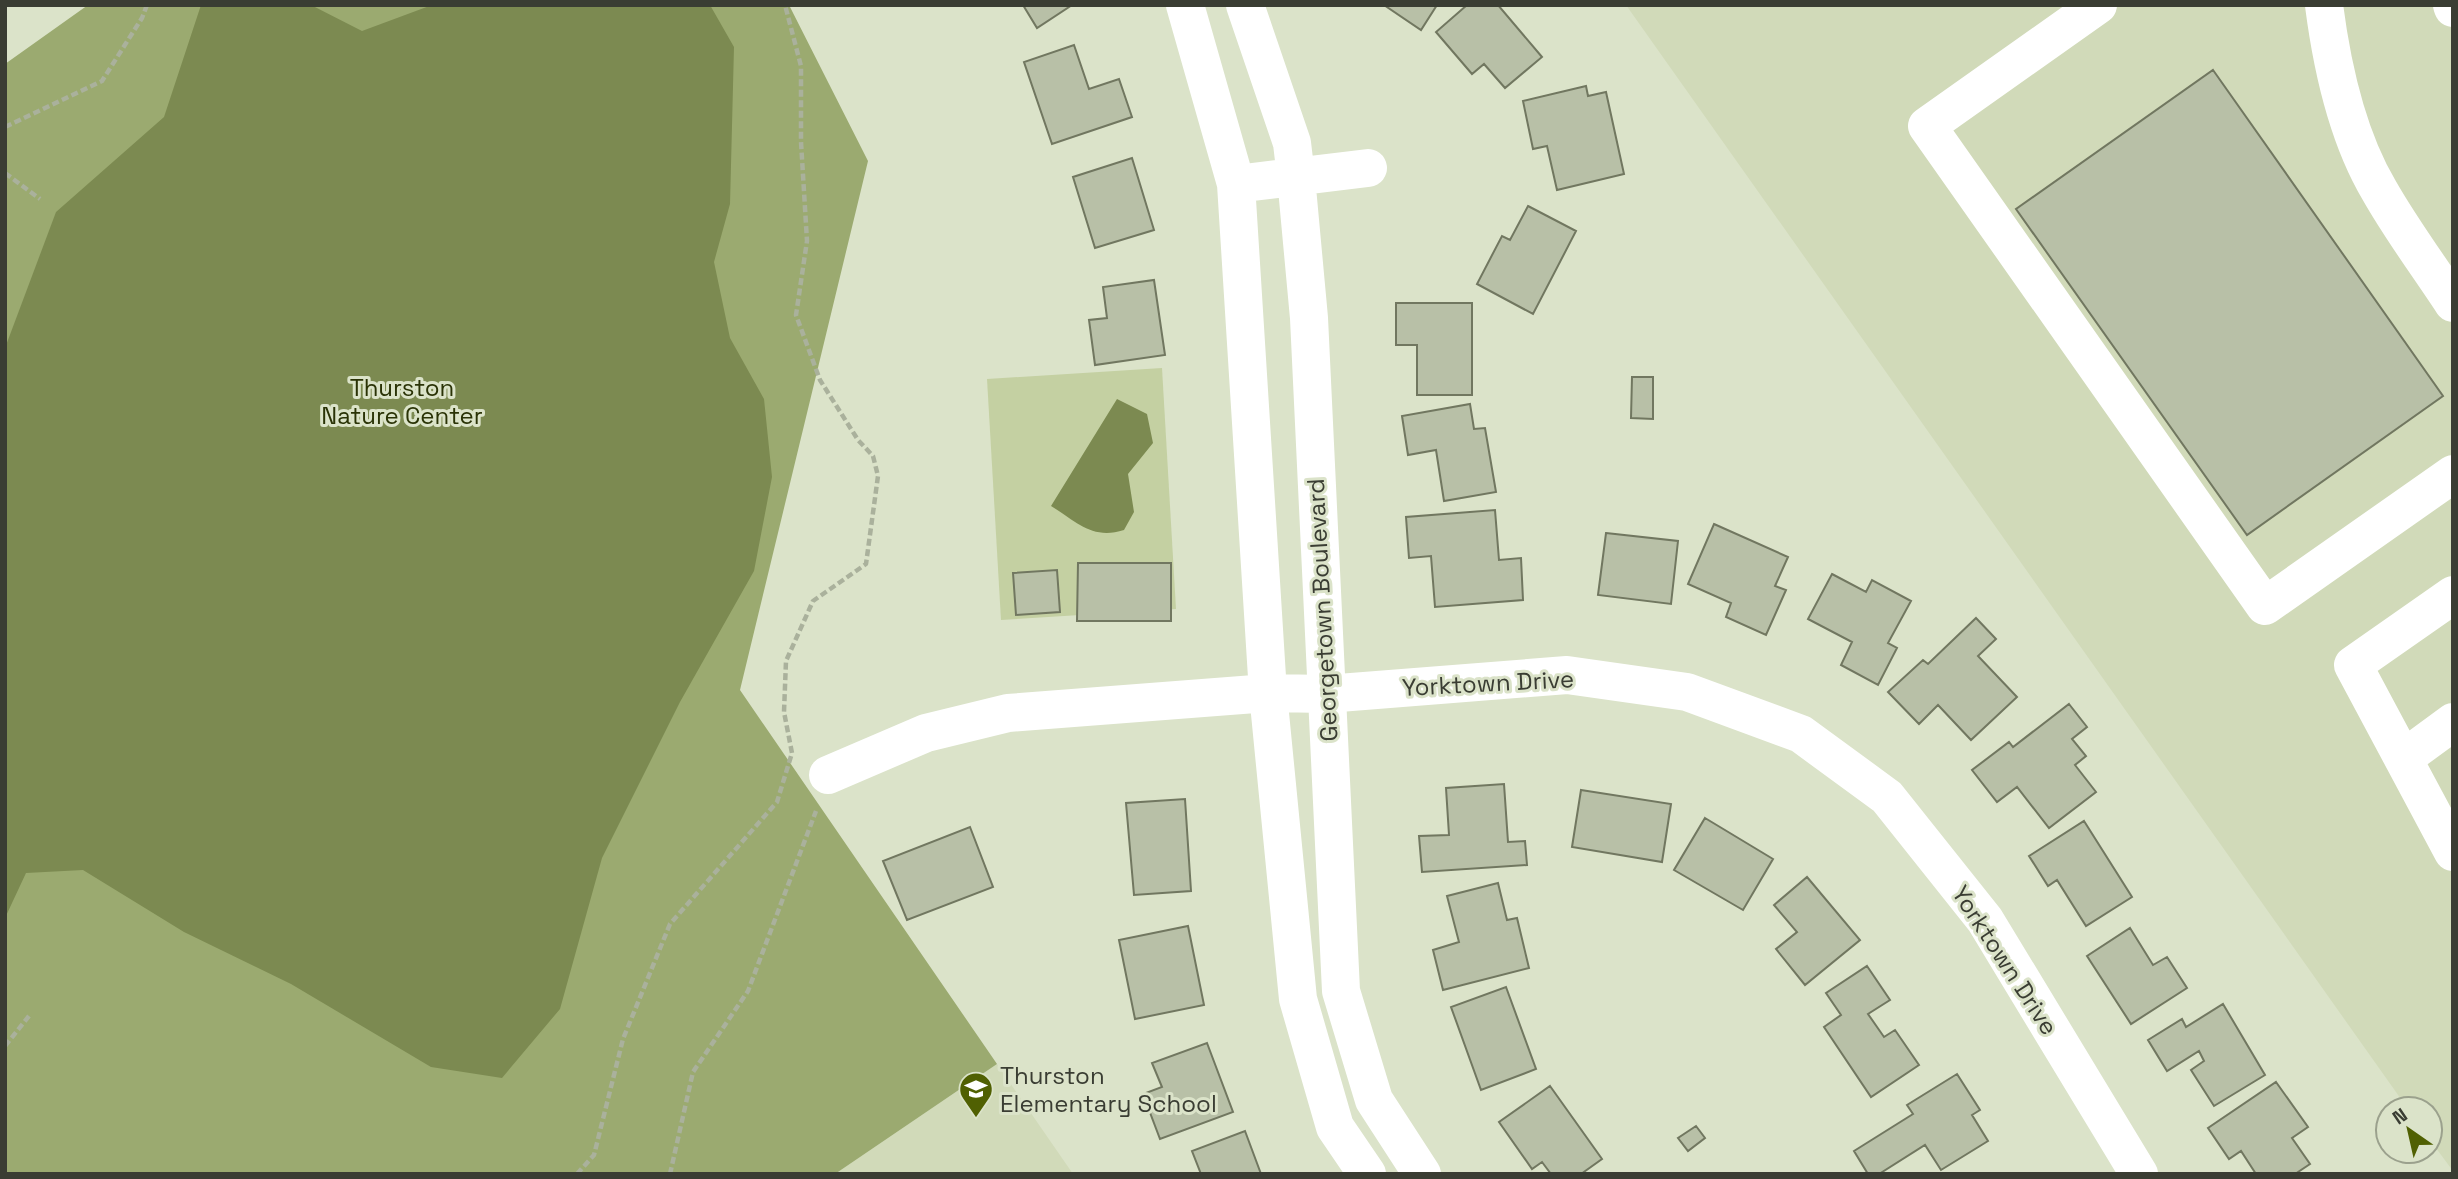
<svg xmlns="http://www.w3.org/2000/svg" width="2458" height="1179" viewBox="0 0 2458 1179" font-family="'Space Grotesk',sans-serif">
  <style>
    .built { fill: #d1dab9 }
    .green { fill: #c4d0a2 }
    .forest { fill: #9baa70 }
    .water { fill: #7c8a51 }
    .building { fill: #b8c0a7; stroke: #717760; stroke-width: 2 }
    .lines { fill: none; stroke-linecap: round; stroke-linejoin: round }
    .path { stroke: #aab19c; stroke-width: 4.5; stroke-dasharray: 7 3.5; stroke-linecap: butt }
    .minor { stroke: #fff; stroke-width: 38 }
    .labels { text-anchor: middle; dominant-baseline: central; stroke-width: 6; stroke-linejoin: round; paint-order: stroke }
    .park-label { font-size: 24px; fill: #2a3306; stroke: #dbe3c9 }
    .street-label { font-size: 24px; fill: #3a3d33; stroke: #dbe3c9 }
    .poi-label { font-size: 24px; fill: #3a3d33; stroke: #dbe3c9; text-anchor: start }
  </style>
  <rect width="100%" height="100%" fill="#dbe3c9"/>
  <path class="built" d="M 1626,5 L 2453,5 L 2453,1171 L 2430,1140 L 2430,1109 L 2408,1109 Z
    M 997,1064 L 1073,1174 L 835,1174 Z"/>
  <path class="green" d="M 1162,368 L 1176,609 L 1001,620 L 987,379 Z"/>
  <path class="forest" d="M 88,5 L 789,5 L 868,161 L 740,690 L 997,1064 L 835,1174 L 5,1174 L 5,64 Z"/>
  <path class="water" d="M 201,5 L 311,5 L 362,31 L 432,5 L 710,5 L 734,47 L 730,204 L 714,262 L 730,338 L 764,399 L 772,477 L 754,571 L 680,702 L 602,858 L 560,1009 L 502,1078 L 431,1067 L 291,984 L 184,932 L 83,870 L 26,873 L 5,918 L 5,348 L 56,212 L 164,117 Z
    M 1117,399 L 1147,414 L 1153,443 L 1128,474 L 1134,512 L 1124,530 C 1092,540 1077,522 1051,506 Z"/>
  <path class="building" d="M 1023,5 L 1072,5 L 1037,28 Z
    M 1384,5 L 1437,5 L 1421,30 Z
    M 1467,5 L 1498,5 L 1542,57 L 1505,88 L 1484,64 L 1472,74 L 1436,32 Z
    M 1074,45 L 1089,89 L 1119,79 L 1132,117 L 1052,144 L 1024,62 Z
    M 2213,70 L 2443,396 L 2247,535 L 2016,209 Z
    M 1586,86 L 1588,96 L 1606,92 L 1624,174 L 1557,190 L 1547,146 L 1533,149 L 1523,101 Z
    M 1132,158 L 1154,230 L 1095,248 L 1073,177 Z
    M 1528,206 L 1576,231 L 1533,314 L 1477,284 L 1502,236 L 1510,240 Z
    M 1154,280 L 1165,355 L 1095,365 L 1089,320 L 1107,318 L 1103,287 Z
    M 1396,303 L 1472,303 L 1472,395 L 1417,395 L 1417,345 L 1396,345 Z
    M 1632,377 L 1653,377 L 1653,419 L 1631,418 Z
    M 1470,404 L 1474,429 L 1485,428 L 1496,492 L 1444,501 L 1436,450 L 1408,455 L 1402,416 Z
    M 1495,510 L 1499,560 L 1521,558 L 1523,600 L 1435,607 L 1431,556 L 1409,558 L 1406,517 Z
    M 1714,524 L 1788,557 L 1775,586 L 1786,590 L 1766,635 L 1726,617 L 1731,603 L 1688,584 Z
    M 1606,533 L 1678,541 L 1671,604 L 1598,595 Z
    M 1078,563 L 1171,563 L 1171,621 L 1077,621 Z
    M 1057,570 L 1060,612 L 1016,615 L 1013,573 Z
    M 1832,574 L 1866,592 L 1872,580 L 1911,601 L 1888,643 L 1897,648 L 1878,685 L 1841,665 L 1852,642 L 1808,619 Z
    M 1976,618 L 1996,639 L 1978,656 L 2017,697 L 1971,740 L 1938,705 L 1919,724 L 1888,692 L 1923,660 L 1928,664 Z
    M 2069,704 L 2087,727 L 2072,739 L 2086,756 L 2075,765 L 2096,792 L 2049,828 L 2017,787 L 1997,802 L 1972,770 L 2009,742 L 2013,747 Z
    M 1504,784 L 1508,842 L 1525,841 L 1527,865 L 1422,872 L 1419,836 L 1449,835 L 1446,788 Z
    M 1581,790 L 1671,804 L 1662,862 L 1572,847 Z
    M 1185,799 L 1191,891 L 1134,895 L 1126,803 Z
    M 1705,818 L 1773,859 L 1743,910 L 1674,870 Z
    M 2084,821 L 2132,897 L 2086,926 L 2057,880 L 2048,886 L 2029,856 Z
    M 970,827 L 993,887 L 907,920 L 883,861 Z
    M 1807,877 L 1860,940 L 1805,985 L 1776,949 L 1797,932 L 1774,905 Z
    M 1498,883 L 1507,920 L 1517,918 L 1529,968 L 1443,990 L 1433,950 L 1459,942 L 1447,896 Z
    M 1188,926 L 1204,1005 L 1135,1019 L 1119,940 Z
    M 2130,928 L 2153,965 L 2167,957 L 2187,988 L 2131,1024 L 2087,956 Z
    M 1867,966 L 1890,1000 L 1868,1014 L 1884,1037 L 1895,1030 L 1919,1065 L 1871,1097 L 1824,1027 L 1841,1015 L 1826,993 Z
    M 1506,987 L 1536,1069 L 1481,1090 L 1451,1007 Z
    M 2223,1004 L 2265,1075 L 2214,1106 L 2191,1070 L 2204,1061 L 2199,1051 L 2167,1071 L 2148,1040 L 2182,1019 L 2186,1027 Z
    M 1207,1043 L 1233,1112 L 1160,1139 L 1143,1094 L 1162,1087 L 1152,1063 Z
    M 1957,1074 L 1980,1110 L 1972,1115 L 1988,1141 L 1941,1170 L 1925,1145 L 1879,1174 L 1868,1174 L 1854,1151 L 1913,1114 L 1907,1105 Z
    M 2276,1082 L 2308,1127 L 2292,1138 L 2310,1164 L 2295,1174 L 2256,1174 L 2241,1151 L 2229,1159 L 2208,1128 Z
    M 1550,1086 L 1602,1159 L 1581,1174 L 1551,1174 L 1542,1162 L 1532,1169 L 1499,1122 Z
    M 1696,1126 L 1705,1138 L 1688,1151 L 1678,1138 Z
    M 1245,1131 L 1261,1174 L 1201,1174 L 1192,1151 Z"/>
  <g class="lines">
    <path class="path" d="M 5,127 L 102,81 L 142,18 L 147,5
      M 5,173 L 40,199
      M 5,1046 L 29,1016
      M 577,1174 L 594,1155 L 623,1039 L 670,924 L 777,802 L 792,753 L 784,712 L 786,661 L 813,601 L 866,564 L 878,476 L 873,456 L 858,440 L 820,380 L 796,315 L 807,241 L 801,142 L 801,66 L 785,5
      M 670,1174 L 693,1072 L 748,991 L 816,811"/>
    <path class="minor" d="M 1185,5 L 1236,184 L 1268,693 L 1298,999 L 1335,1127 L 1367,1174
      M 1245,5 L 1292,143 L 1296,177 L 1309,318 L 1341,991 L 1374,1100 L 1422,1174
      M 2098,5 L 1927,126 L 2265,606 L 2453,474
      M 2324,5 C 2332,67 2347,136 2379,190 C 2401,229 2428,265 2453,303
      M 2452,5 L 2453,8
      M 1236,184 L 1368,168
      M 2453,595 L 2353,665 L 2453,852
      M 2404,758 L 2453,722
      M 828,775 L 926,733 L 1008,713 L 1268,693 L 1326,694 L 1567,675 L 1687,692 L 1801,734 L 1887,797 L 1985,920 L 2139,1174"/>
  </g>
  <defs>
    <g id="school-pin" transform="scale(1.75)"><path d="M0 17L-7.5 6A9.5 9.5 0 1 1 7.5 6Z" fill="#506002" stroke="#dbe3c9"/><path d="M0-5L7-2L0 1L-7-2ZM-4 1L0 2.5L4 1V4Q0 6-4 4Z" fill="#fff"/></g>
  </defs>
  <g fill-rule="evenodd">
    <use href="#school-pin" x="976" y="1089"/>
  </g>
  <g class="labels">
    <g class="park-label">
      <text x="402" y="387">Thurston<tspan x="402" dy="28">Nature Center</tspan></text>
    </g>
    <g class="street-label">
      <text transform="translate(1322 610) rotate(-93)">Georgetown Boulevard</text>
      <text transform="translate(1488 683) rotate(-3)">Yorktown Drive</text>
      <text transform="translate(2005 960) rotate(57)">Yorktown Drive</text>
    </g>
    <g class="poi-label">
      <text x="1000" y="1075">Thurston<tspan x="1000" dy="28">Elementary School</tspan></text>
    </g>
  </g>
  <rect width="2458" height="1179" fill="none" stroke="#3a3d33" stroke-width="14"/>
  <g transform="translate(2409 1130) rotate(326)"><circle r="33" fill="#dbe3c9" stroke="#9ba18d" stroke-width="2"/>
  <path d="M0-5L12 26L0 18L-12 26Z" fill="#506002"/>
  <text y="-10" font-size="19" font-weight="bold" text-anchor="middle" fill="#3a3d33">N</text>
  </g>
</svg>
